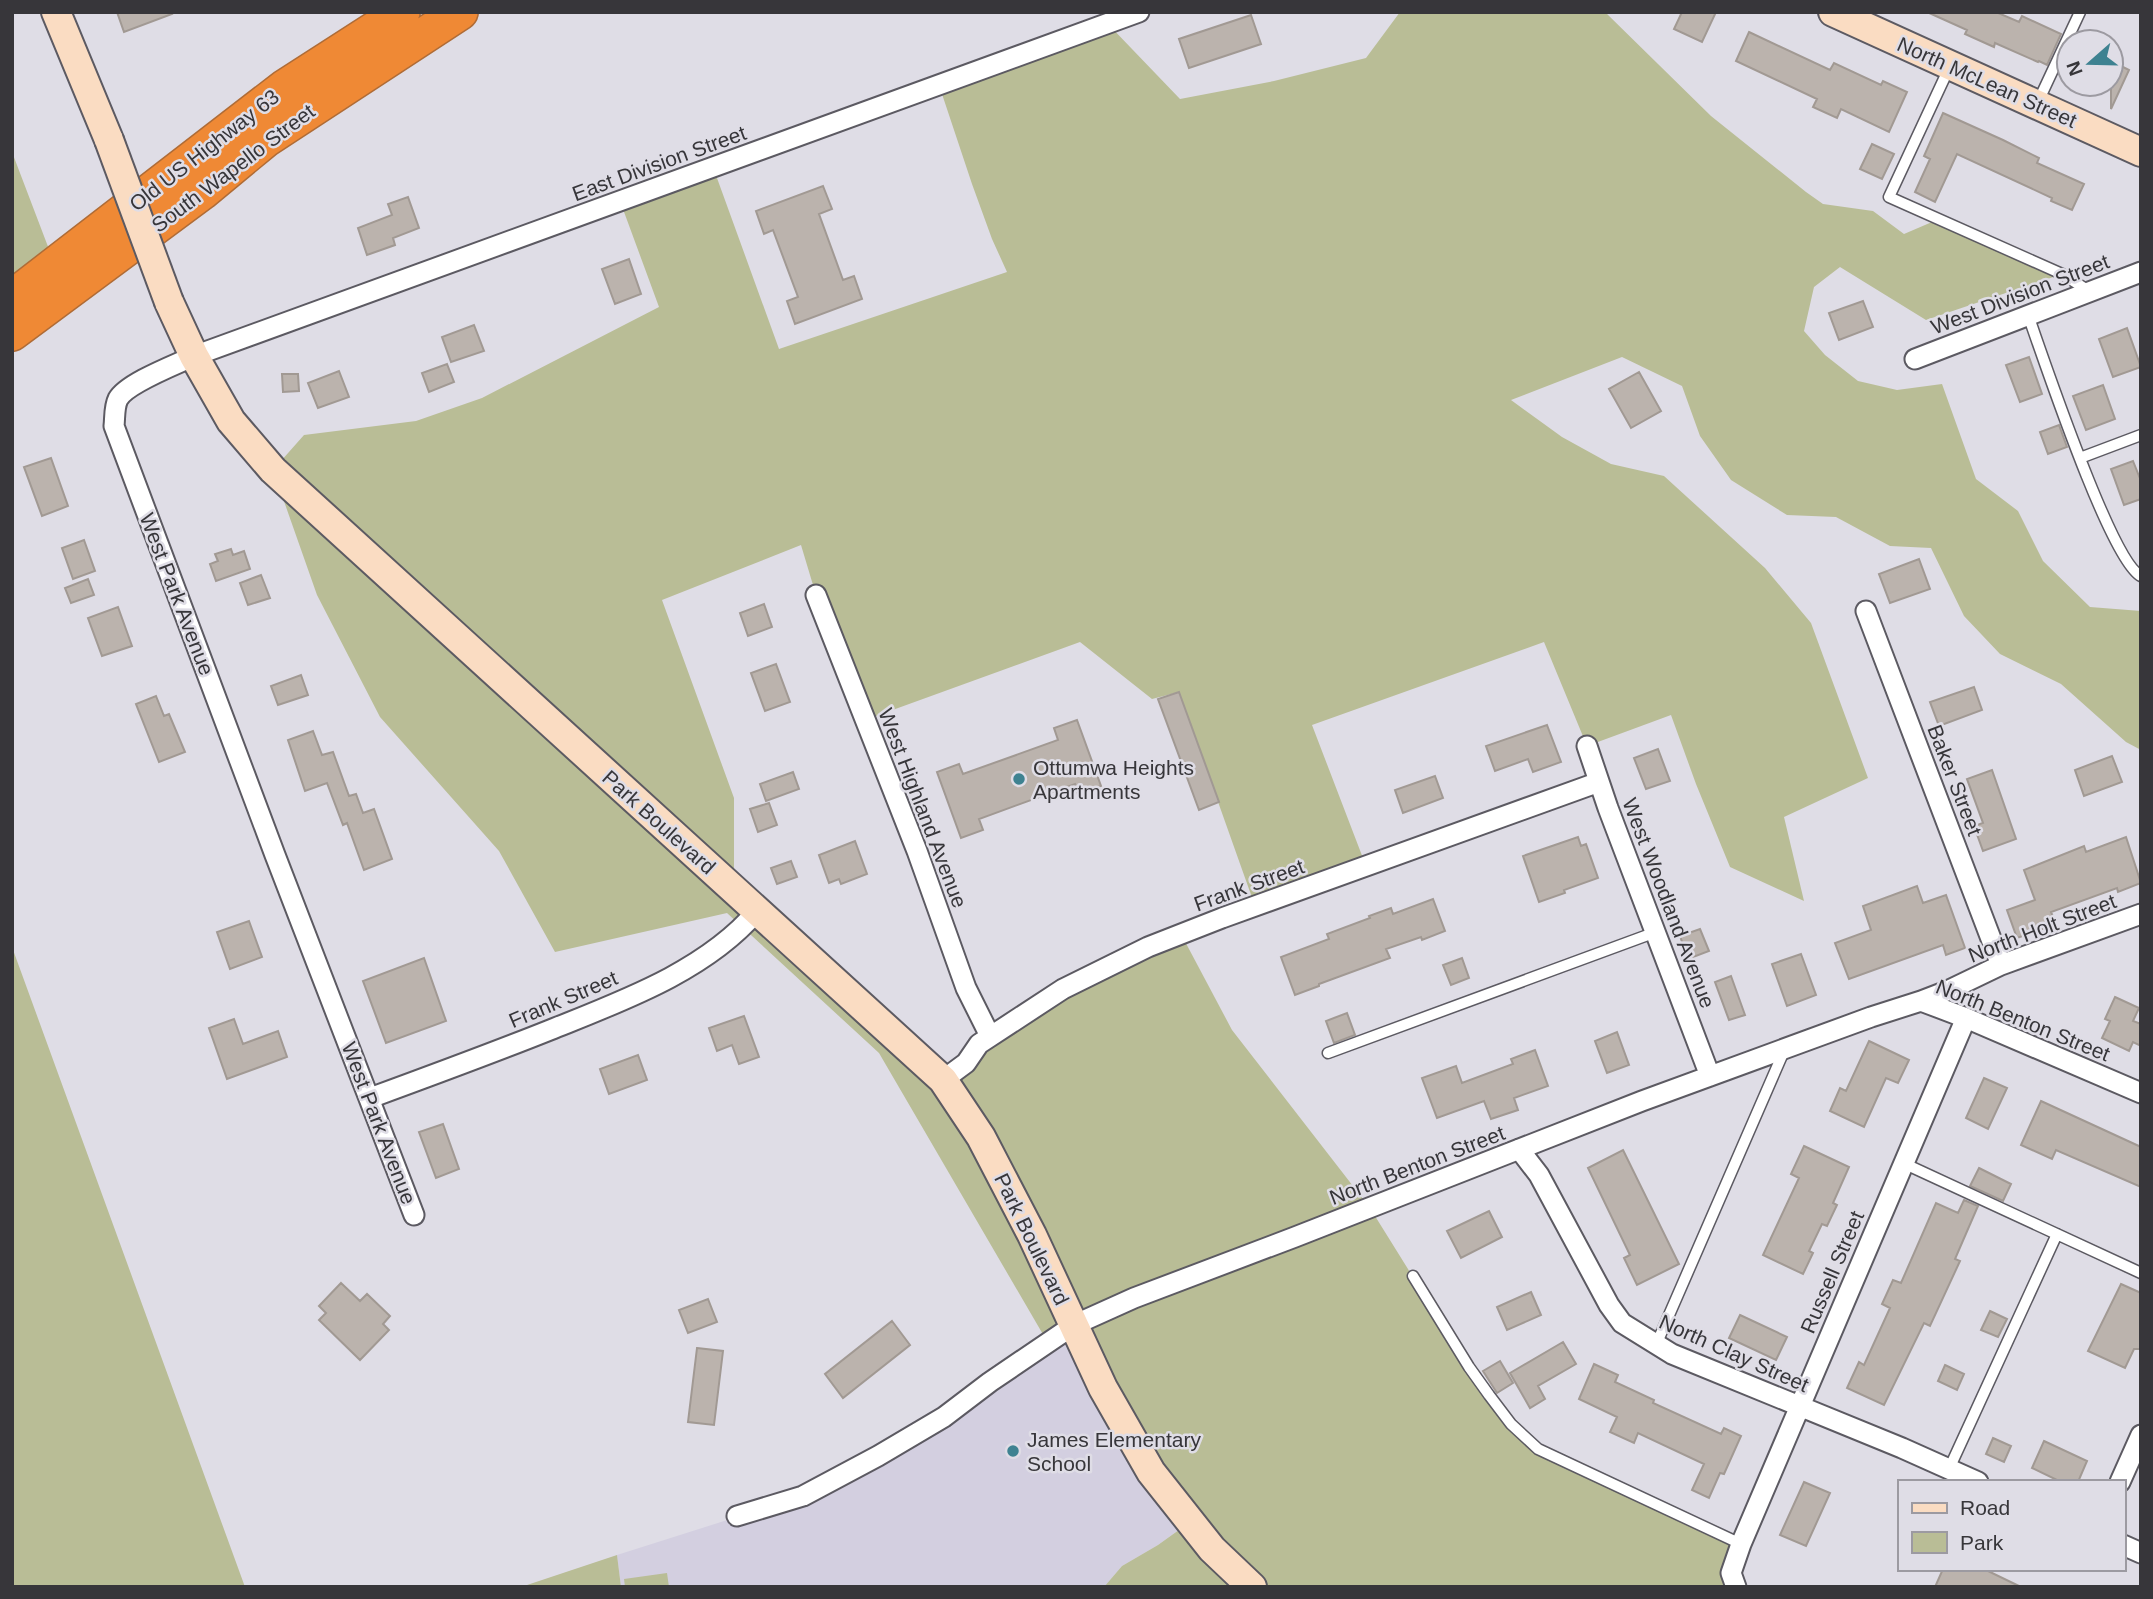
<svg xmlns="http://www.w3.org/2000/svg" width="2153" height="1599" viewBox="0 0 2153 1599" font-family="Helvetica,sans-serif">
  <style>
    .built { fill: #d3cfe0 }
    .green { fill: #b9bd96 }
    .building { fill: #bbb3ad; stroke: #a19993; stroke-width: 2 }
    .lines { fill: none; stroke-linecap: round; stroke-linejoin: round }
    .lane-casing { stroke: #5c5a62; stroke-width: 13 }
    .street-casing { stroke: #5c5a62; stroke-width: 23 }
    .secondary-casing { stroke: #5c5a62; stroke-width: 32 }
    .highway-casing { stroke: #af6c37; stroke-width: 38 }
    .lane { stroke: #fff; stroke-width: 10 }
    .street { stroke: #fff; stroke-width: 19 }
    .secondary { stroke: #fadcc2; stroke-width: 28 }
    .highway { stroke: #ef8935; stroke-width: 35 }
    .secondary-bridge-casing { stroke: #5c5a62; stroke-width: 32; stroke-linecap: butt }
    .secondary-bridge { stroke: #fadcc2; stroke-width: 28 }
    .poi-dot { fill: #3e8291; stroke: #dfdde6; stroke-width: 2.5 }
    .labels { text-anchor: middle; dominant-baseline: central; stroke-width: 5; stroke-linejoin: round; paint-order: stroke }
    .street-label { font-size: 21px; fill: #37363a; stroke: #dfdde6 }
    .poi-label { font-size: 21px; fill: #37363a; stroke: #dfdde6; text-anchor: start }
  </style>
  <rect width="100%" height="100%" fill="#dfdde6"/>
  <path class="built" d="M 1074,1325 L 1191,1521 L 1158,1545 L 1122,1566 L 1104,1587 L 621,1587 L 617,1555 L 803,1496 Z"/>
  <path class="green" d="M 1400,12 L 1605,12 L 1711,116 L 1806,192 L 1823,204 L 1873,211 L 1904,234 L 1939,219 L 2062,274 L 1926,320 L 1840,267 L 1814,287 L 1804,331 L 1825,355 L 1858,381 L 1897,390 L 1942,384 L 1976,479 L 2018,511 L 2043,561 L 2090,607 L 2141,611 L 2141,750 L 2126,742 L 2061,684 L 2000,654 L 1964,616 L 1931,548 L 1890,546 L 1836,517 L 1787,515 L 1731,480 L 1700,436 L 1682,386 L 1622,357 L 1511,400 L 1562,437 L 1611,464 L 1664,476 L 1765,568 L 1811,623 L 1868,778 L 1784,817 L 1804,901 L 1730,867 L 1696,784 L 1671,715 L 1587,746 L 1544,642 L 1312,725 L 1366,866 L 1255,906 L 1179,692 L 1152,699 L 1080,642 L 865,720 L 816,595 L 801,545 L 662,600 L 734,798 L 734,890 L 942,1080 L 979,1044 L 1181,934 L 1232,1030 L 1370,1208 L 1469,1367 L 1538,1449 L 1741,1544 L 1736,1587 L 1104,1587 L 1122,1566 L 1158,1545 L 1190,1522 L 1074,1325 L 1048,1343 L 879,1053 L 727,913 L 555,952 L 499,851 L 380,717 L 317,595 L 273,470 L 304,435 L 416,421 L 482,398 L 659,307 L 620,201 L 713,167 L 779,349 L 1007,272 L 992,239 L 972,184 L 939,85 L 1108,24 L 1180,99 L 1274,81 L 1366,58 Z
    M 12,152 L 55,265 L 12,298 Z
    M 12,947 L 245,1587 L 12,1587 Z
    M 617,1555 L 621,1587 L 521,1587 Z
    M 667,1573 L 669,1587 L 625,1587 L 624,1579 Z"/>
  <path class="building" d="M 117,12 L 171,12 L 172,14 L 124,32 Z
    M 1682,12 L 1716,12 L 1702,42 L 1674,29 Z
    M 1927,12 L 1996,12 L 2019,22 L 2022,16 L 2061,34 L 2047,65 L 2039,61 L 2038,62 L 1995,43 L 1994,47 L 1965,34 L 1967,30 Z
    M 1251,15 L 1261,44 L 1189,68 L 1179,39 Z
    M 1749,32 L 1830,70 L 1834,63 L 1881,85 L 1883,81 L 1907,92 L 1889,132 L 1841,109 L 1837,118 L 1813,107 L 1817,99 L 1736,61 Z
    M 2111,61 L 2129,70 L 2111,109 Z
    M 1943,113 L 2003,140 L 2039,158 L 2037,163 L 2084,184 L 2072,210 L 2051,201 L 2052,198 L 1957,154 L 1935,202 L 1915,192 L 1930,159 L 1924,156 Z
    M 1872,144 L 1894,154 L 1882,179 L 1860,169 Z
    M 823,186 L 832,209 L 819,214 L 843,280 L 854,276 L 862,299 L 795,324 L 787,301 L 798,297 L 773,230 L 764,234 L 756,211 Z
    M 408,197 L 419,228 L 393,238 L 395,245 L 367,255 L 358,228 L 392,215 L 388,204 Z
    M 629,259 L 641,294 L 615,304 L 602,269 Z
    M 1863,301 L 1873,327 L 1839,340 L 1829,313 Z
    M 474,325 L 484,351 L 451,362 L 442,337 Z
    M 2127,328 L 2141,367 L 2113,377 L 2099,339 Z
    M 2029,357 L 2042,394 L 2020,402 L 2006,365 Z
    M 447,364 L 454,382 L 429,392 L 422,373 Z
    M 339,371 L 349,397 L 318,408 L 308,383 Z
    M 1639,372 L 1661,411 L 1631,428 L 1609,389 Z
    M 282,374 L 298,374 L 299,391 L 283,392 Z
    M 2103,385 L 2115,419 L 2086,430 L 2073,396 Z
    M 2059,425 L 2067,447 L 2048,454 L 2040,432 Z
    M 51,458 L 68,506 L 42,516 L 24,467 Z
    M 2133,461 L 2141,481 L 2141,499 L 2124,505 L 2111,469 Z
    M 84,540 L 95,571 L 73,579 L 62,548 Z
    M 231,549 L 233,555 L 244,551 L 250,569 L 216,581 L 210,564 L 218,561 L 215,554 Z
    M 1919,559 L 1930,589 L 1890,603 L 1879,574 Z
    M 261,575 L 270,598 L 248,605 L 240,583 Z
    M 88,579 L 94,595 L 71,603 L 65,588 Z
    M 764,604 L 772,627 L 748,636 L 740,613 Z
    M 118,607 L 132,646 L 102,656 L 88,618 Z
    M 776,664 L 790,702 L 765,711 L 751,673 Z
    M 301,675 L 308,695 L 278,705 L 271,686 Z
    M 1974,687 L 1982,710 L 1939,726 L 1930,702 Z
    M 1179,692 L 1219,802 L 1199,810 L 1158,699 Z
    M 156,696 L 164,716 L 169,714 L 185,752 L 159,762 L 136,704 Z
    M 1077,720 L 1101,786 L 1078,795 L 1075,784 L 979,819 L 983,830 L 961,838 L 937,772 L 959,764 L 963,774 L 1058,740 L 1054,728 Z
    M 1547,725 L 1561,762 L 1533,772 L 1528,759 L 1495,771 L 1486,746 Z
    M 313,731 L 322,755 L 333,752 L 349,796 L 356,794 L 363,813 L 374,809 L 392,859 L 364,870 L 347,823 L 343,825 L 327,783 L 305,791 L 288,740 Z
    M 1658,749 L 1670,781 L 1646,789 L 1634,758 Z
    M 2112,756 L 2122,782 L 2084,796 L 2075,770 Z
    M 1992,770 L 2016,839 L 1983,851 L 1974,826 L 1983,823 L 1967,779 Z
    M 793,772 L 799,789 L 766,801 L 760,784 Z
    M 1435,776 L 1443,798 L 1403,813 L 1395,790 Z
    M 769,803 L 777,825 L 758,832 L 750,809 Z
    M 1578,837 L 1581,846 L 1586,844 L 1598,878 L 1564,890 L 1565,893 L 1539,902 L 1523,856 Z
    M 2126,837 L 2141,883 L 2118,892 L 2117,888 L 2051,912 L 2056,924 L 2017,938 L 2007,910 L 2035,900 L 2024,870 L 2084,846 L 2086,852 Z
    M 855,841 L 867,874 L 841,884 L 839,879 L 829,883 L 819,855 Z
    M 791,861 L 797,877 L 777,884 L 771,868 Z
    M 1917,886 L 1923,903 L 1946,895 L 1965,948 L 1946,955 L 1943,945 L 1849,979 L 1835,943 L 1871,930 L 1863,906 Z
    M 1433,899 L 1445,931 L 1422,940 L 1421,937 L 1386,949 L 1390,958 L 1319,984 L 1319,986 L 1295,995 L 1281,957 L 1329,939 L 1327,934 L 1370,918 L 1369,916 L 1391,908 L 1393,914 Z
    M 249,921 L 262,957 L 230,969 L 217,932 Z
    M 1700,929 L 1709,951 L 1688,959 L 1680,936 Z
    M 1801,954 L 1816,995 L 1787,1006 L 1772,964 Z
    M 424,958 L 446,1021 L 386,1043 L 363,981 Z
    M 1462,958 L 1469,978 L 1451,985 L 1443,965 Z
    M 1731,976 L 1745,1015 L 1729,1020 L 1715,982 Z
    M 2115,997 L 2139,1008 L 2133,1021 L 2141,1024 L 2141,1046 L 2133,1042 L 2129,1051 L 2102,1038 L 2110,1021 L 2105,1019 Z
    M 1347,1013 L 1355,1035 L 1334,1043 L 1326,1021 Z
    M 744,1016 L 759,1057 L 739,1064 L 732,1045 L 717,1051 L 709,1028 Z
    M 234,1019 L 243,1044 L 278,1031 L 287,1057 L 227,1079 L 209,1028 Z
    M 1617,1032 L 1629,1065 L 1607,1073 L 1595,1041 Z
    M 1869,1041 L 1909,1060 L 1898,1083 L 1886,1078 L 1864,1127 L 1830,1111 L 1840,1088 L 1846,1091 Z
    M 1535,1050 L 1548,1086 L 1514,1098 L 1518,1110 L 1491,1119 L 1484,1101 L 1437,1118 L 1422,1078 L 1456,1066 L 1462,1083 L 1513,1064 L 1511,1059 Z
    M 638,1055 L 647,1080 L 609,1094 L 600,1069 Z
    M 1984,1078 L 2007,1088 L 1988,1129 L 1966,1118 Z
    M 2041,1101 L 2141,1147 L 2141,1187 L 2056,1150 L 2052,1159 L 2021,1145 Z
    M 443,1124 L 459,1169 L 436,1178 L 419,1132 Z
    M 1804,1146 L 1849,1167 L 1833,1203 L 1837,1205 L 1827,1226 L 1822,1224 L 1809,1251 L 1813,1253 L 1803,1274 L 1763,1255 L 1799,1178 L 1791,1174 Z
    M 1623,1150 L 1679,1264 L 1637,1285 L 1624,1258 L 1630,1255 L 1588,1168 Z
    M 1979,1168 L 2011,1184 L 2003,1201 L 1970,1186 Z
    M 1964,1200 L 1978,1206 L 1955,1259 L 1960,1261 L 1930,1326 L 1924,1323 L 1884,1405 L 1847,1388 L 1859,1362 L 1864,1365 L 1890,1308 L 1882,1304 L 1893,1280 L 1901,1283 L 1936,1203 L 1958,1213 Z
    M 1489,1211 L 1502,1237 L 1461,1258 L 1447,1231 Z
    M 341,1283 L 360,1301 L 367,1294 L 390,1316 L 383,1324 L 389,1330 L 360,1360 L 319,1320 L 326,1313 L 319,1306 Z
    M 2121,1284 L 2141,1293 L 2141,1349 L 2134,1349 L 2125,1368 L 2088,1351 Z
    M 1531,1292 L 1541,1315 L 1507,1330 L 1497,1307 Z
    M 708,1299 L 717,1322 L 688,1333 L 679,1310 Z
    M 1990,1311 L 2007,1319 L 1998,1337 L 1981,1330 Z
    M 1740,1315 L 1787,1337 L 1776,1360 L 1729,1338 Z
    M 892,1321 L 910,1345 L 843,1398 L 825,1374 Z
    M 1563,1342 L 1576,1364 L 1538,1386 L 1545,1399 L 1530,1408 L 1510,1373 Z
    M 697,1348 L 723,1351 L 714,1425 L 688,1422 Z
    M 1500,1361 L 1513,1383 L 1497,1393 L 1483,1371 Z
    M 1594,1364 L 1618,1375 L 1615,1382 L 1654,1400 L 1653,1403 L 1721,1434 L 1724,1428 L 1741,1436 L 1724,1474 L 1720,1473 L 1709,1498 L 1692,1490 L 1704,1464 L 1638,1433 L 1634,1443 L 1610,1432 L 1617,1417 L 1579,1399 Z
    M 1945,1365 L 1964,1374 L 1957,1390 L 1938,1381 Z
    M 1993,1438 L 2011,1446 L 2004,1462 L 1986,1454 Z
    M 2044,1441 L 2087,1461 L 2078,1482 L 2061,1482 L 2032,1468 Z
    M 1804,1482 L 1830,1493 L 1806,1546 L 1780,1535 Z
    M 1943,1569 L 1984,1569 L 2021,1587 L 1935,1587 Z"/>
  <g class="lines">
    <g class="lane-casing">
      <path id="lane" d="M 1950,66 L 1889,197 L 2062,274 L 2089,291
        M 2037,104 L 2080,12
        M 2028,315 C 2043,357 2111,562 2141,576
        M 2080,458 L 2141,435
        M 1328,1053 L 1656,932
        M 1903,1163 L 2141,1273
        M 1413,1276 L 1469,1367 L 1489,1395 L 1511,1424 L 1538,1449 L 1741,1544
        M 1656,1345 L 1784,1051
        M 1949,1469 L 2057,1234"/>
    </g>
    <g class="street-casing">
      <path id="street" d="M 1915,359 L 2141,272
        M 816,595 L 917,851 L 966,988 L 990,1036
        M 1866,611 L 2001,965
        M 1587,746 L 1608,808 L 1710,1076
        M 1921,1001 L 1947,991 L 2001,965 L 2141,914
        M 943,1080 L 966,1063 L 979,1044 L 1063,989 L 1148,947 L 1222,918 L 1599,782
        M 370,1098 C 430,1076 490,1054 550,1030 C 622,1001 706,971 757,911
        M 1519,1149 L 1539,1175 L 1609,1305 L 1622,1323 L 1672,1354 L 1902,1448 L 1978,1482
        M 414,1215 L 275,855 L 114,426 C 115,418 114,407 118,399 C 127,383 175,365 194,356 L 1139,12
        M 2120,1482 L 2141,1435
        M 737,1516 L 803,1496 L 878,1456 L 944,1417 L 990,1382 L 1074,1325 L 1134,1298 L 1295,1237 L 1642,1101 L 1871,1017 L 1921,1001 L 1966,1018 L 2141,1093
        M 2123,1545 L 2141,1553
        M 1736,1587 L 1731,1573 L 1741,1544 L 1966,1018"/>
    </g>
    <g class="secondary-casing">
      <path id="secondary" d="M 56,12 L 109,140
        M 1833,12 L 2141,152
        M 169,302 L 194,356 L 231,421 L 273,470 L 943,1080 L 981,1137 L 1032,1235 L 1103,1388 L 1151,1472 L 1212,1549 L 1252,1587"/>
    </g>
    <g class="highway-casing">
      <path id="highway" d="M 12,298 L 284,88 L 402,12
        M 12,333 L 202,192 L 266,139 L 460,12"/>
    </g>
    <use href="#lane" class="lane"/>
    <use href="#street" class="street"/>
    <use href="#secondary" class="secondary"/>
    <use href="#highway" class="highway"/>
    <g class="secondary-bridge-casing">
      <path id="secondary-bridge" d="M 109,140 L 169,302"/>
    </g>
    <use href="#secondary-bridge" class="secondary-bridge"/>
  </g>
  <g class="poi-dot">
    <circle cx="1019" cy="779" r="7"/>
    <circle cx="1013" cy="1451" r="7"/>
  </g>
  <g class="labels">
    <g class="street-label">
      <text transform="translate(1987 82) rotate(24)">North McLean Street</text>
      <text transform="translate(204 150) rotate(-38)">Old US Highway 63</text>
      <text transform="translate(659 163) rotate(-20)">East Division Street</text>
      <text transform="translate(233 168) rotate(-37)">South Wapello Street</text>
      <text transform="translate(2020 294) rotate(-21)">West Division Street</text>
      <text transform="translate(177 594) rotate(69)">West Park Avenue</text>
      <text transform="translate(1955 780) rotate(69)">Baker Street</text>
      <text transform="translate(923 808) rotate(69)">West Highland Avenue</text>
      <text transform="translate(659 822) rotate(42)">Park Boulevard</text>
      <text transform="translate(1249 885) rotate(-20)">Frank Street</text>
      <text transform="translate(1669 903) rotate(69)">West Woodland Avenue</text>
      <text transform="translate(2042 928) rotate(-21)">North Holt Street</text>
      <text transform="translate(563 999) rotate(-23)">Frank Street</text>
      <text transform="translate(2023 1020) rotate(22)">North Benton Street</text>
      <text transform="translate(379 1123) rotate(69)">West Park Avenue</text>
      <text transform="translate(1417 1165) rotate(-21)">North Benton Street</text>
      <text transform="translate(1032 1239) rotate(64)">Park Boulevard</text>
      <text transform="translate(1832 1272) rotate(-67)">Russell Street</text>
      <text transform="translate(1734 1353) rotate(24)">North Clay Street</text>
    </g>
    <g class="poi-label">
      <text x="1033" y="767">Ottumwa Heights<tspan x="1033" dy="24">Apartments</tspan></text>
      <text x="1027" y="1439">James Elementary<tspan x="1027" dy="24">School</tspan></text>
    </g>
  </g>
  <rect width="2153" height="1599" fill="none" stroke="#37363a" stroke-width="28"/>
  <rect x="1898" y="1480" width="228" height="91" fill="#dfdde6" stroke="#9c9aa1" stroke-width="2"/>
  <rect x="1912" y="1503" width="35" height="10" fill="#fadcc2" stroke="#9c9aa1" stroke-width="2"/>
  <text x="1960" y="1515" font-size="21" fill="#37363a">Road</text>
  <rect x="1912" y="1532" width="35" height="21" fill="#b9bd96" stroke="#9c9aa1" stroke-width="2"/>
  <text x="1960" y="1550" font-size="21" fill="#37363a">Park</text>
  <g transform="translate(2090 63) rotate(250)"><circle r="33" fill="#dfdde6" stroke="#9c9aa1" stroke-width="2"/>
  <path d="M0-5L12 26L0 18L-12 26Z" fill="#3e8291"/>
  <text y="-10" font-size="19" font-weight="bold" text-anchor="middle" fill="#37363a">N</text>
  </g>
</svg>
